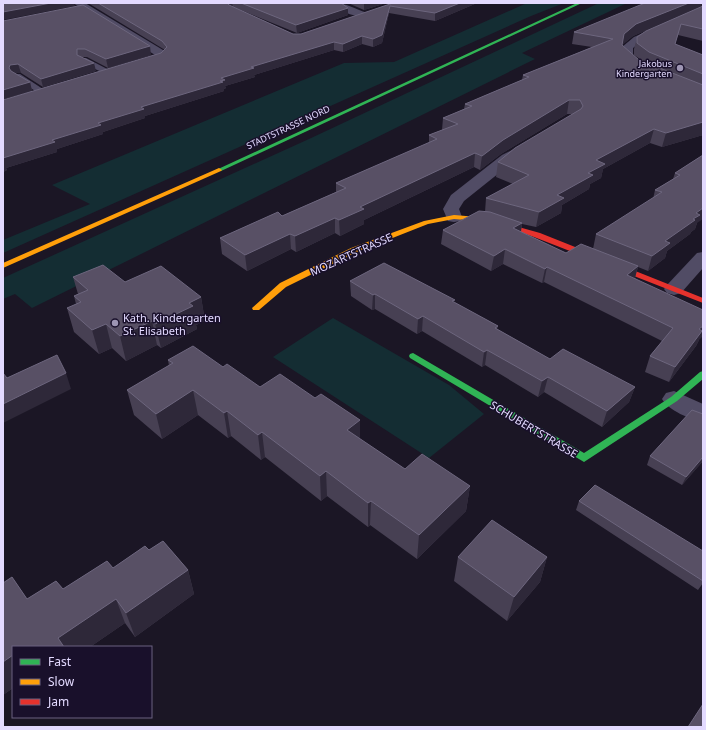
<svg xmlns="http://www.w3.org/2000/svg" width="706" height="730" viewBox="0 0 706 730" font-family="'Noto Sans',sans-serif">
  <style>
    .green { fill: #142d33 }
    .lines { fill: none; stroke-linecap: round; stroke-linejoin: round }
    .lane { fill: #514c65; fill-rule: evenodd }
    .street { fill: #514c65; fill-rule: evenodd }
    .fast { fill: #30b455; fill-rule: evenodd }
    .slow { fill: #ff9f0a; fill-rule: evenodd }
    .jam { fill: #e5322d; fill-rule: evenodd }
    .wall { fill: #474053; fill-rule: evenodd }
    .shaded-wall { fill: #2e2839 }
    .building { fill: #585065; stroke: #6d667e }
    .poi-dot { fill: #9d95b3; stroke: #19102b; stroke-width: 1.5 }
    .labels { text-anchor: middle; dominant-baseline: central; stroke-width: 3; stroke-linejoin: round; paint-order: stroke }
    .far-poi-label { font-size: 9px; fill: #e3daff; stroke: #19102b; text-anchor: end }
    .far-street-label { font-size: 9px; fill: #e3daff; stroke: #19102b }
    .street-label { font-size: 11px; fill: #e3daff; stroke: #19102b }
    .poi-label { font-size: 11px; fill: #e3daff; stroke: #19102b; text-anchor: start }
  </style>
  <rect width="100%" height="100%" fill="#1b1625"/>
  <path class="green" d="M 527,3 L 564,3 L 531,16 L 3,253 L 3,240 L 90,204 L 52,185 L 344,63 L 394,62 Z
    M 599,3 L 627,3 L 522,53 L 535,59 L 32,308 L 15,294 L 3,299 L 3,278 L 309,139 Z
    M 333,318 L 449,385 L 484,414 L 429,458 L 273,357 Z"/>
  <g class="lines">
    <path class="lane" d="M 80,58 L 86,58 L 115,73 L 111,75 L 108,75 L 80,62 Z
      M 14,74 L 20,74 L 49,93 L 48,95 L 42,95 L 14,78 L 13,76 Z"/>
    <path class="street" d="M 73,3 L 85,3 L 163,50 L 167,55 L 162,60 L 136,69 L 132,67 L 130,65 L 132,63 L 155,55 Z
      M 333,3 C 347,3 354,9 368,13 L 369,15 L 364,18 L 349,14 Z
      M 703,7 L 703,14 L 642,41 L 633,48 L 633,56 L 649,67 L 651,70 L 649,73 L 641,73 L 621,57 L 622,47 L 634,37 Z
      M 522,145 L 527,146 L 529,149 L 464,201 L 459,209 L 462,217 L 460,221 L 454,222 L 448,221 L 443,209 L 451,195 L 502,155 Z
      M 703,252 L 703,268 L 681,293 L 674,295 L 667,293 L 664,289 L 667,285 L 697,253 Z
      M 674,391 L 703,404 L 703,422 C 690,419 669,411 662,399 L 666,393 Z"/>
    <path class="fast" d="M 577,3 L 582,3 L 221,171 L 216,170 Z
      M 413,353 L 584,453 L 671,397 L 700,372 L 703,371 L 703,379 L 677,401 L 584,462 L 410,358 L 409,356 L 410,354 Z"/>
    <path class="slow" d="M 219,168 L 222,170 L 221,171 L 3,268 L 3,263 Z
      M 454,215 L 490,218 L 512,226 L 508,228 L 489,222 L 454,219 L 428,224 L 357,252 L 286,287 L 259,310 L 253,310 L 252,308 L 280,283 L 351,248 L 424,221 Z"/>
    <path class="jam" d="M 508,224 L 540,233 L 703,298 L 703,303 L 534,237 L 506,227 L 504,226 Z"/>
  </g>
  <path class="wall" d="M 88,3 L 341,3 L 348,8 L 348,15 L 297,33 L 233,7 L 293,34 L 301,34 L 393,3 L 477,3 L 435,21 L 389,13 L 382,43 L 373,47 L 362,44 L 343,52 L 334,50 L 254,75 L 255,77 L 225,86 L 226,88 L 224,89 L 224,91 L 145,116 L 145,118 L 103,132 L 103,134 L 57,149 L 57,152 L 6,168 L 7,170 L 3,172 L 3,100 L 161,53 L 165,50 Z
    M 348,3 L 386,3 L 364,10 Z
    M 703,3 L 703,41 L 678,35 L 675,44 L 703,55 L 703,135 L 662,147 L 650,143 L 603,169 L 601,178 L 590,184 L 589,189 L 562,205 L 561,213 L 536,227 L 522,224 L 521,232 L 566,253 L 593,249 L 596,234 L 653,199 L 655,190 L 673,179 L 675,173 L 703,155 L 697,223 L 695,229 L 691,232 L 690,234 L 667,251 L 665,258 L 648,271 L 638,267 L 635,278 L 699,340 L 696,346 L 669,382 L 645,372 L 650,356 L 662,341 L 544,282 L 542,283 L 503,264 L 491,271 L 441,244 L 443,230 L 485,212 L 486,198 L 513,184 L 496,177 L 498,162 L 573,114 L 567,114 L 501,154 L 480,170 L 474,167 L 364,220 L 364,224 L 340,236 L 335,233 L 296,252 L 291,249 L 247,271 L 222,254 L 220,238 L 282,216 L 336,192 L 336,183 L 429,143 L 429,135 L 442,130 L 443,118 L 464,109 L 465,104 L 522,80 L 523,75 L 592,47 L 572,44 L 574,32 ZM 672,19 L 637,37 L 634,49 L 634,55 L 643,61 L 639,60 L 622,45 L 633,36 Z
    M 3,21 L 151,55 L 108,68 L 87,57 L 81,57 L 96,71 L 43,87 L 21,73 L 15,73 L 30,82 L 32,91 L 3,99 Z
    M 73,277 L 125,282 L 201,297 L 205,321 L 196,325 L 197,329 L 161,348 L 157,345 L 126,361 L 112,348 L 99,354 L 74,332 L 67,308 L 76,304 L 74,296 L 78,294 Z
    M 350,281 L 455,303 L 498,326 L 497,329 L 550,359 L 635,387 L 629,402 L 602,427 L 544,392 L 538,397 L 485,365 L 482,367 L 422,331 L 417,334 L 375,309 L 372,310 L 351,296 Z
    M 168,360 L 223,367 L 260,387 L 315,398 L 360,420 L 360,439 L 405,469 L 470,486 L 466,511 L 417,559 L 370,525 L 368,527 L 327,496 L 321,501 L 265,457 L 261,460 L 231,436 L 228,438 L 198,415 L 162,439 L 134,415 L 127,390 L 169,366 Z
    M 703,414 L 703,461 L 682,485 L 647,465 L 650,456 Z
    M 579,501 L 703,551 L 703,583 L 698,590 L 576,510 Z
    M 163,541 L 188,570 L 194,594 L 135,637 L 125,623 L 90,647 L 13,647 L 13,688 L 3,695 L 3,583 L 12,577 L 27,599 L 56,581 L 63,589 L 107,561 L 113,568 L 145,546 L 149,550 Z
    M 458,557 L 547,557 L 540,582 L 507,621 L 454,581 Z"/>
  <path class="shaded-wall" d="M 51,3 L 74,3 L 75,6 L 3,20 L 3,12 Z
    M 227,3 L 232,3 L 233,7 L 228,10 Z
    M 364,3 L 386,3 L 364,10 Z
    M 460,3 L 477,3 L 435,21 L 435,13 Z
    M 689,3 L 703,3 L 703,7 L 633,36 L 621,46 L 624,34 L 636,24 Z
    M 390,6 L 389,13 L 382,43 L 373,47 L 373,39 Z
    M 348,8 L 348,15 L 297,33 L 296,25 Z
    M 362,36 L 362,44 L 343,52 L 343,44 Z
    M 334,42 L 334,50 L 254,75 L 255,77 L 225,86 L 226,88 L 224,89 L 224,91 L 145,116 L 145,118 L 103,132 L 103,134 L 57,149 L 57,152 L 6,168 L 7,170 L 3,172 L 3,158 L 251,67 Z
    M 150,46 L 151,55 L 108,68 L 106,59 Z
    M 94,63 L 96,71 L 43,87 L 41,79 Z
    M 18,64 L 21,73 L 13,73 L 9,68 L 10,65 Z
    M 30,82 L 32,91 L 3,99 L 3,90 Z
    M 569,100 L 567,114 L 501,154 L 480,170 L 482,156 L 503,140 Z
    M 703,122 L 703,135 L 662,147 L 666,133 Z
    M 654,129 L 650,143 L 603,169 L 601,178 L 590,184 L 589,189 L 562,205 L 561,213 L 536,227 L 539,212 L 557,195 L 588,173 L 596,160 Z
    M 475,153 L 474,167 L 364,220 L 364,224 L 340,236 L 339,220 L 360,207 Z
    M 703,208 L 703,219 L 697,223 L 695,229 L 691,232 L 690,234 L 667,251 L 665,258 L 648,271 L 652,256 L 665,241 L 696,213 Z
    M 335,218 L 335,233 L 296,252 L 295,236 Z
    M 522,223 L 520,237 L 513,228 Z
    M 290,234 L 291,249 L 247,271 L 245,255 Z
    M 505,249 L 503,264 L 491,271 L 494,256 Z
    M 638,266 L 634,281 L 627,275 Z
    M 547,267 L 544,282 L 542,283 L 545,269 Z
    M 375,294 L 375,309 L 372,310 L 373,295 Z
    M 201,297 L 205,321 L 196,325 L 197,329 L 161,348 L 155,324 L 189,303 Z
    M 423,316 L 422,331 L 417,334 L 418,319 Z
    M 152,321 L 157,345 L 126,361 L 120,336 Z
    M 106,324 L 112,348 L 99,354 L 92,330 Z
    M 703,326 L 703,336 L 699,340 L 696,346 L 669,382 L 675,367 L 699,329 Z
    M 487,350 L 485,365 L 482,367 L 484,352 Z
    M 66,373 L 71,389 L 3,423 L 3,404 Z
    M 548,377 L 544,392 L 538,397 L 542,381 Z
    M 635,387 L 629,402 L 602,427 L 607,411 Z
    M 193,390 L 198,415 L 162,439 L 156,414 Z
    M 227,411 L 231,436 L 228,438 L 224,413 Z
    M 360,420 L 360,445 L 347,430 Z
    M 262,432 L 265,457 L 261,460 L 258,435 Z
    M 703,457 L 703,461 L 682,485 L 686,477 Z
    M 326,471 L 327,496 L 321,501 L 320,476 Z
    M 470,486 L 466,511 L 417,559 L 419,535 Z
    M 371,501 L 370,525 L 368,527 L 368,503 Z
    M 547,557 L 540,582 L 507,621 L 514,597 Z
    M 188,570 L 194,594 L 135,637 L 126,613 Z
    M 116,599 L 125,623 L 90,647 L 63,647 L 58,638 Z
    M 13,655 L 13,688 L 3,695 L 3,662 Z"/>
  <path class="building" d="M 3,3 L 51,3 L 3,12 Z
    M 98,3 L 227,3 L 229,5 L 293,34 L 301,34 L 393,3 L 460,3 L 435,13 L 390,6 L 382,35 L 373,39 L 362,36 L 343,44 L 334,42 L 251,67 L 254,68 L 221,78 L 225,80 L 220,81 L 223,82 L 141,107 L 144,109 L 98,123 L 101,125 L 52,140 L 55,142 L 3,158 L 3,100 L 161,53 L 167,47 L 162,41 Z
    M 241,3 L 341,3 L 348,8 L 296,25 Z
    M 645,3 L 689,3 L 636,24 L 624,34 L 622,45 L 639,60 L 703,85 L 703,122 L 666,133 L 654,129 L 596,160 L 605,164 L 588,173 L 593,175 L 557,195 L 564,198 L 539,212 L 486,198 L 529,175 L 498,162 L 515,148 L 581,109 L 583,106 L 580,100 L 569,100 L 503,140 L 482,156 L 475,153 L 360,207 L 364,209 L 339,220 L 335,218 L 295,236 L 290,234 L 245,255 L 220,238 L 278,212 L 282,216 L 346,188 L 336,183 L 437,139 L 429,135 L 458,124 L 443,118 L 472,106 L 465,104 L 529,77 L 523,75 L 613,39 L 574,32 Z
    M 83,5 L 150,46 L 106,59 L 85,49 L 77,49 L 77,55 L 94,63 L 41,79 L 18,64 L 10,65 L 9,68 L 11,71 L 30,82 L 3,90 L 3,21 Z
    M 703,6 L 703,29 L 681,24 L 675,44 L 703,55 L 703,74 L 649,52 L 637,43 L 637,37 L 646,31 Z
    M 703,155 L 703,208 L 696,213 L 700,215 L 693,219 L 695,220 L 665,241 L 670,243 L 652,256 L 596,234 L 662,192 L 655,190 L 680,175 L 675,173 Z
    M 479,211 L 490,212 L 522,223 L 513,228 L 566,253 L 581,244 L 638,266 L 627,275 L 703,310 L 703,326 L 699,329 L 702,331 L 675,367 L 650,356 L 673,328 L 547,267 L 545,269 L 505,249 L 494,256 L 443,230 Z
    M 384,263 L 455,300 L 452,301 L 498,326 L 495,328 L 550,359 L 563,349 L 635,387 L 607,411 L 548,377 L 542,381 L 487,350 L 484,352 L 423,316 L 418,319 L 375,294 L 373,295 L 350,281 Z
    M 103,265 L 125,282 L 161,266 L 201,297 L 189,303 L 193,306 L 155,324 L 152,321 L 120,336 L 106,324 L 92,330 L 67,308 L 81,302 L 74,296 L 88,290 L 73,277 Z
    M 193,346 L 223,367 L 227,364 L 260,387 L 280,374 L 315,398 L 321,394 L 360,420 L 347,430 L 405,469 L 422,454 L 470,486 L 419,535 L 371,501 L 368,503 L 326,471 L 320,476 L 262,432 L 258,435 L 227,411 L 224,413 L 193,390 L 156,414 L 127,390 L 173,363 L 168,360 Z
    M 57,355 L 66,373 L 3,404 L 3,373 L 7,378 Z
    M 692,410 L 703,414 L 703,457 L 686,477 L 650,456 Z
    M 595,485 L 703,551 L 703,581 L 579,501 Z
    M 492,520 L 547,557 L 514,597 L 458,557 Z
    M 163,541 L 188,570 L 126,613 L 116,599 L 58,638 L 64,647 L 13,647 L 13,655 L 3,662 L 3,583 L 12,577 L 27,599 L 56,581 L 63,589 L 107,561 L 113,568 L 145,546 L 149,550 Z
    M 703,704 L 703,727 L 688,727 Z"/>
  <g class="poi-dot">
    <circle cx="680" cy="68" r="4"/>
    <circle cx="115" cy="323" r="4"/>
  </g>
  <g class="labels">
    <g class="far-poi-label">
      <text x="672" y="63">Jakobus<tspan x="672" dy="10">Kindergarten</tspan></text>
    </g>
    <g class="far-street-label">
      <text transform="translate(288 127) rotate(-25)">STADTSTRASSE NORD</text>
    </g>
    <g class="street-label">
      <text transform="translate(351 254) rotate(-24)">MOZARTSTRASSE</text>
      <text transform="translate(534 429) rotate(31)">SCHUBERTSTRASSE</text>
    </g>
    <g class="poi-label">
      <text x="123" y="317">Kath. Kindergarten<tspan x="123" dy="13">St. Elisabeth</tspan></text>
    </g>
  </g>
  <rect width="706" height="730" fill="none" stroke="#e3daff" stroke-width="8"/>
  <rect x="12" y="646" width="140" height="72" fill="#19102b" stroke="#6a6180"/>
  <rect x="20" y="659" width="20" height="6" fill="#30b455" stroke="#6a6180"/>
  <text x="48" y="666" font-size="12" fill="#e3daff">Fast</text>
  <rect x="20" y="679" width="20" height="6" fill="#ff9f0a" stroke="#6a6180"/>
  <text x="48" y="686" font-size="12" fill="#e3daff">Slow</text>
  <rect x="20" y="699" width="20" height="6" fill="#e5322d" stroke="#6a6180"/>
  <text x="48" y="706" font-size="12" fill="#e3daff">Jam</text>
</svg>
